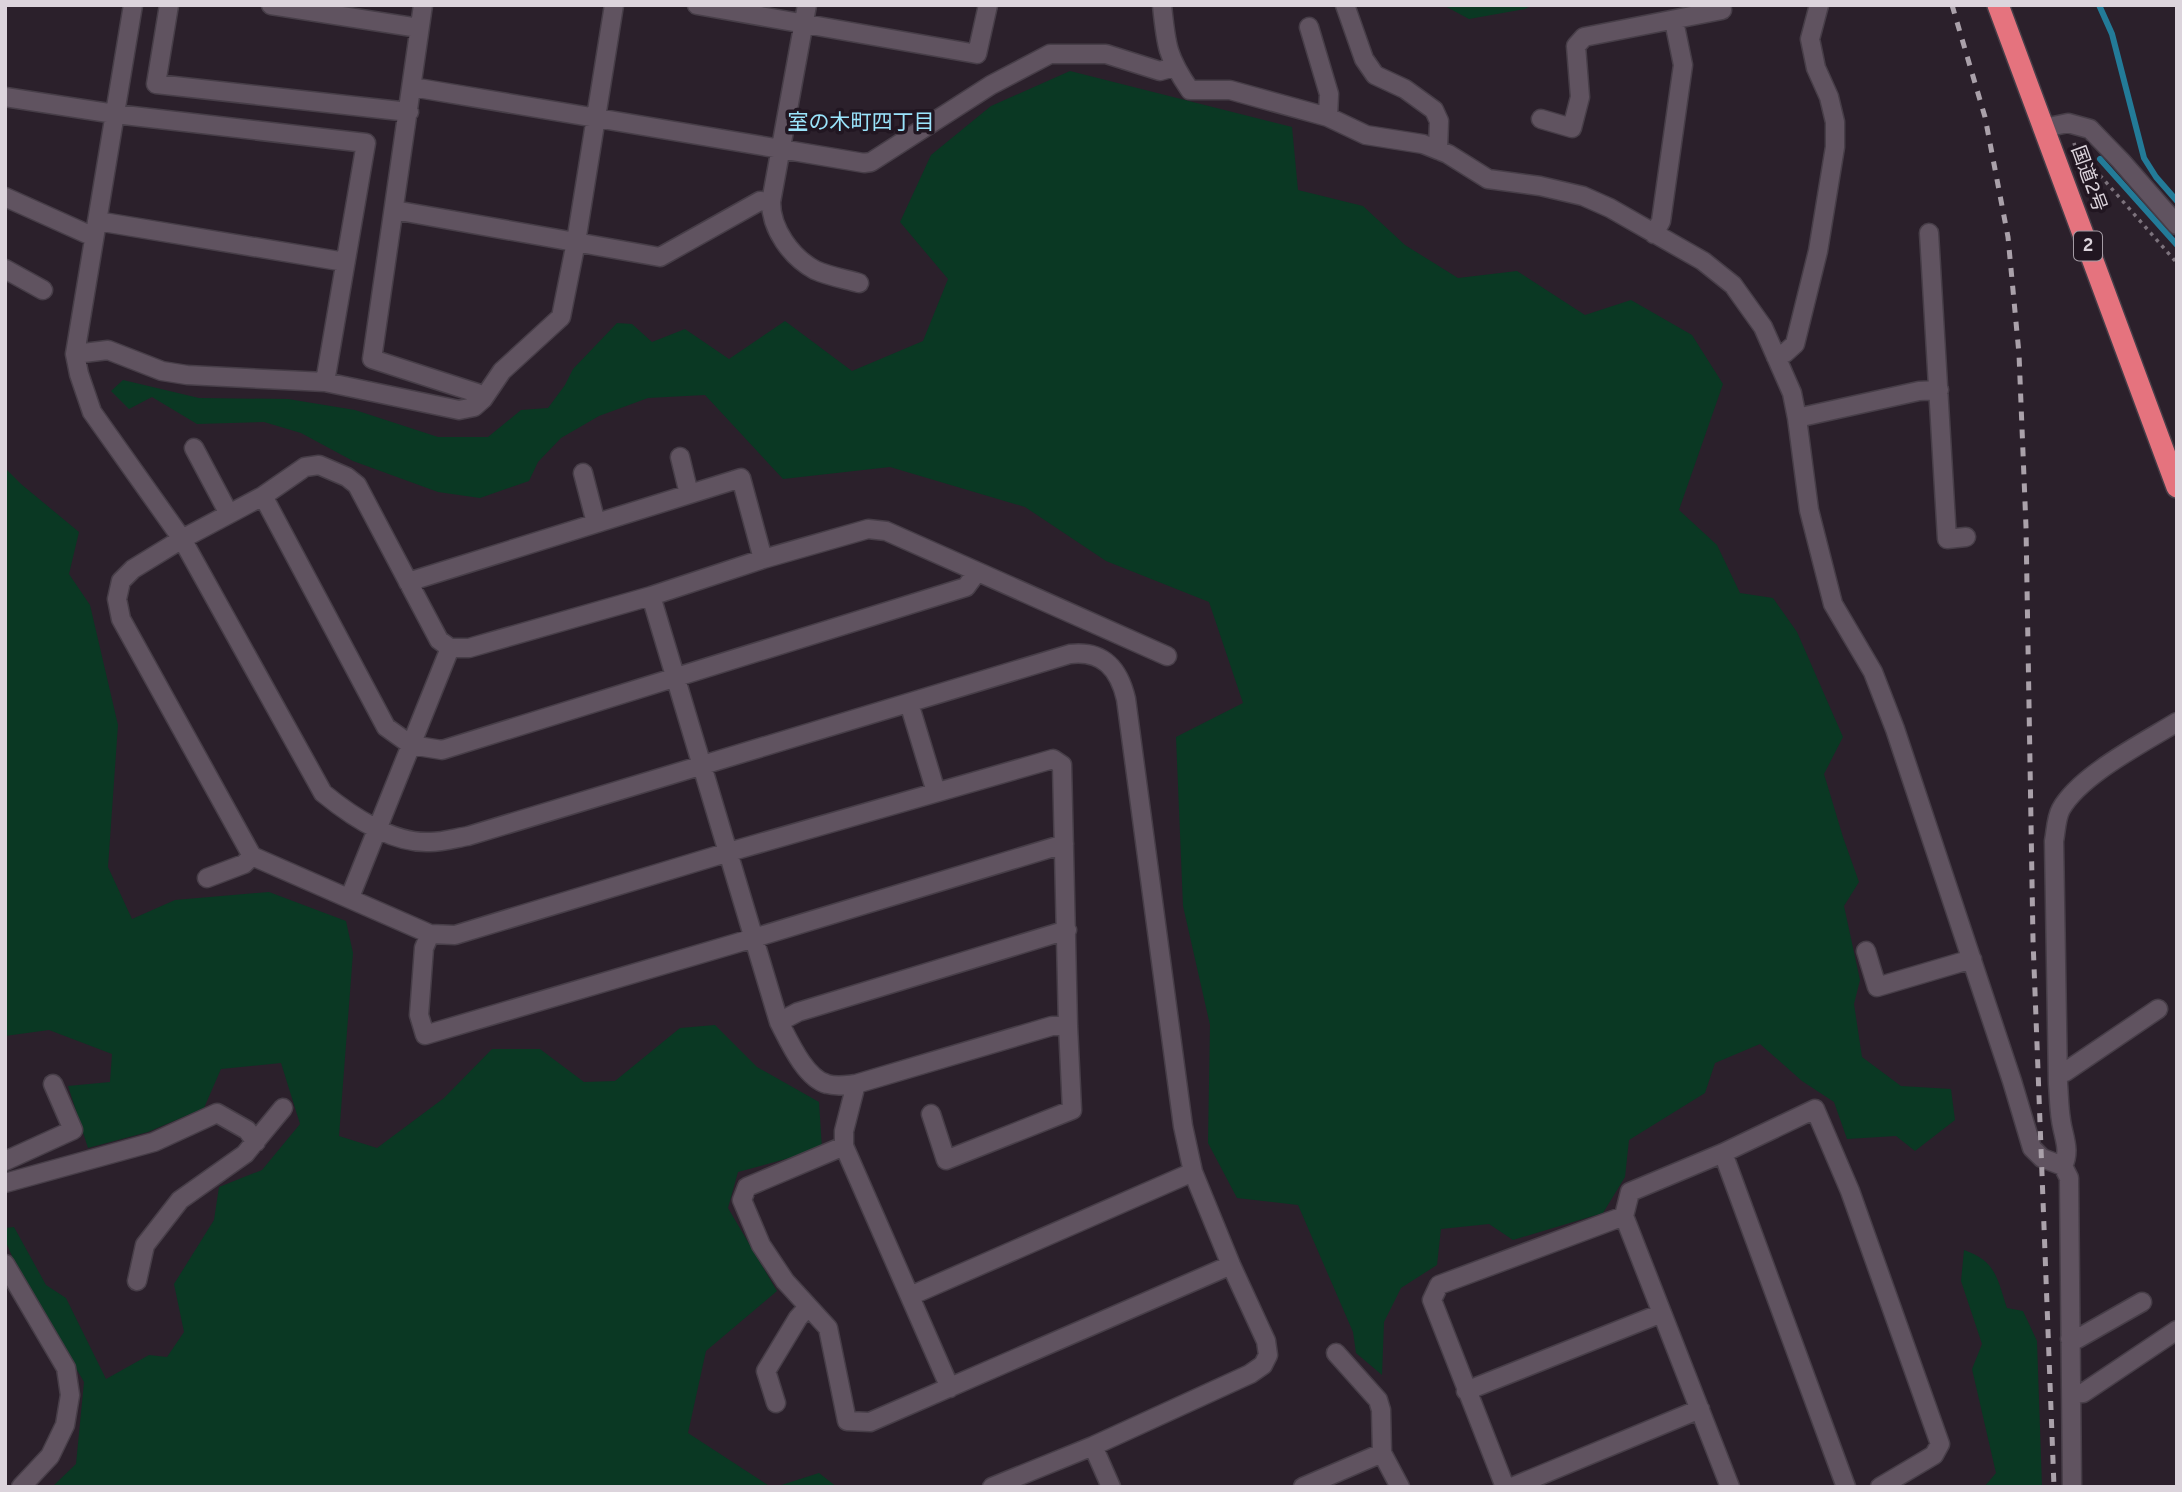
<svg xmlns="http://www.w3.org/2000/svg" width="2182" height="1492" viewBox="0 0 2182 1492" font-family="Overpass,'Noto Sans JP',sans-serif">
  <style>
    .green { fill: #0a3823 }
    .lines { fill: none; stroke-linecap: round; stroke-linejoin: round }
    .stream { stroke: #237b98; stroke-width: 6 }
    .street-casing { stroke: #473e48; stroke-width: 21 }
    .highway-casing { stroke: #473e48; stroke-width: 24 }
    .path { stroke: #7c727c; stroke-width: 3.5; stroke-dasharray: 3.5 5; stroke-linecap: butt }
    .street { stroke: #605360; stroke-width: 18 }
    .highway { stroke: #e5737e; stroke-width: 21 }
    .rail { stroke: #aaa1aa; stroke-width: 5; stroke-dasharray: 9 9; stroke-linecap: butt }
    .labels { text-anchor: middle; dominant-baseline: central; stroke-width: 7; stroke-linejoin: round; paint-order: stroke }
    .shield { fill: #211621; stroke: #a49ba4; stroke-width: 2 }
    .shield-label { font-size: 18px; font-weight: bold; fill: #dcd4dc }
    .street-label { font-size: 19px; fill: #dcd4dc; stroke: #211621 }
    .neighbourhood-label { font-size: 21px; fill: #9ae4fb; stroke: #211621 }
  </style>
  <rect width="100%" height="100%" fill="#2b202b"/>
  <path class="green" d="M 1443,5 L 1532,5 L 1525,9 L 1469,19 Z
    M 1070,71 L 1292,127 L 1298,190 L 1363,206 L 1405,245 L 1458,278 L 1517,271 L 1585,315 L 1631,300 L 1692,335 L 1723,384 L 1679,510 L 1717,545 L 1740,593 L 1773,598 L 1797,632 L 1843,737 L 1824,774 L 1843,837 L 1859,882 L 1844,906 L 1860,980 L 1854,1004 L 1862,1057 L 1901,1086 L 1951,1089 L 1955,1120 L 1915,1151 L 1896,1136 L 1847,1139 L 1834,1102 L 1802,1081 L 1760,1044 L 1715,1063 L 1705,1093 L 1629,1140 L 1625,1177 L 1603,1213 L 1513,1240 L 1489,1224 L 1441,1229 L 1437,1265 L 1401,1288 L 1384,1322 L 1382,1375 L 1356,1353 L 1353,1332 L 1298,1205 L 1237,1198 L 1208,1143 L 1210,1025 L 1183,906 L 1176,737 L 1243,703 L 1209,602 L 1106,561 L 1025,507 L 890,467 L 783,479 L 705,395 L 648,398 L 599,416 L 561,438 L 538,462 L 529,481 L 480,498 L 438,492 L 353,461 L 301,433 L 264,422 L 197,424 L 152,397 L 129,409 L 111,391 L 123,380 L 199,398 L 288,399 L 355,410 L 438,437 L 488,437 L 521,410 L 548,408 L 565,385 L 573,369 L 617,323 L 632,324 L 652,342 L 685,329 L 729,359 L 785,321 L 852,371 L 923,341 L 948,279 L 900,222 L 931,155 L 991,106 Z
    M 5,468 L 21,484 L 79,532 L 69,574 L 90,605 L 118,725 L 108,867 L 132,919 L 175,900 L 269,892 L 346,921 L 353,953 L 339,1136 L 377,1148 L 444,1098 L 492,1049 L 540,1049 L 584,1082 L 615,1081 L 680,1028 L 715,1025 L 757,1067 L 819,1102 L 822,1149 L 738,1172 L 728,1208 L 777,1291 L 706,1351 L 688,1433 L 771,1487 L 52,1487 L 76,1464 L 84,1382 L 15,1263 L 5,1240 L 5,1228 L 14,1227 L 46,1285 L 66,1298 L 106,1379 L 149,1355 L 167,1357 L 184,1332 L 174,1284 L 214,1220 L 219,1187 L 262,1170 L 300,1124 L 281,1063 L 221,1069 L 204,1108 L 148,1132 L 88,1148 L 68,1086 L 110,1082 L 112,1054 L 49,1030 L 5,1036 Z
    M 1964,1250 C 1996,1261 1997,1278 2007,1308 L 2023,1311 L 2037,1341 L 2042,1487 L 1984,1487 L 1996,1473 L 1972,1369 L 1982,1344 L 1961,1281 Z
    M 819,1473 L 837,1487 L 775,1487 Z"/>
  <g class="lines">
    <path class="stream" d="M 2099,5 L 2112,34 L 2144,158 L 2156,177 L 2177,201
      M 2100,159 L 2177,245"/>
    <g class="street-casing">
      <path id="street" d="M 133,5 L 75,354 L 79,374 L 92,412 L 182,539 L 323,793 C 351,816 393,844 430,842 C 443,842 456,838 468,836 L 1070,654 C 1103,650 1119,669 1126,699 L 1183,1126 L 1193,1172 L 1231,1265 L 1266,1341 L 1268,1355 L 1263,1365 L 1250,1374 L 1093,1446 L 992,1487
        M 169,5 L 156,84 L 409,112
        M 271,5 L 419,28
        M 423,5 L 372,359 L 477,393 L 483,399
        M 697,5 L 977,54 L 988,5
        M 807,5 L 771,202 C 771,229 791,257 815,270 C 828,276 845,279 859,283
        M 1162,5 C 1166,45 1167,57 1190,90 L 1230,90 L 1328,117 L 1366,135 L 1423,144 L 1448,154 L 1488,179 L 1540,186 L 1583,196 L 1610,208 L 1703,261 L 1733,285 L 1763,327 L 1792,393 L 1797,418 L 1809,510 L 1833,604 L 1873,672 L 1895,729 L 2012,1081 L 2032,1148 L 2042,1158 L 2063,1166 L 2069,1178 L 2072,1487
        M 1345,5 L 1364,59 L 1375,75 L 1405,89 L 1434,110 L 1439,121 L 1438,150
        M 1309,27 L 1329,94 L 1328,117
        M 412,87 L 864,163 L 871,162 L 991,85 L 1050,54 L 1106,54 L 1160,71 L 1174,67
        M 5,97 L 115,114 L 366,143 L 325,382
        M 1541,119 L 1572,128 L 1580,97 L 1576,46 L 1584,37 L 1722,10 L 1721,5
        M 2044,128 L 2068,123 L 2090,129 L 2121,161 L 2177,225
        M 5,197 L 94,237
        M 394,210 L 660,257 L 760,201 L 771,202
        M 97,221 L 345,262
        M 1929,233 L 1947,539 L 1966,537
        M 1654,234 L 1661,221 L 1683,65 L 1674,21
        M 5,269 L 43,290
        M 75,354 L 108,350 L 162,371 L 187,375 L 325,382 L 459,410 L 474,407 L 483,399 L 502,371 L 561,317 L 576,242 L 614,5
        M 1776,357 L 1785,353 L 1795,344 L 1818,251 L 1835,147 L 1835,122 L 1829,97 L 1816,68 L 1810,39 L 1819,5
        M 1797,418 L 1919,391 L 1939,390
        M 194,448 L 229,514
        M 680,457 L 689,494
        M 583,473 L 596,523
        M 263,496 L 386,727 L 411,745 L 442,750 L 966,587 L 977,572
        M 408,582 L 741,478 L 763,559
        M 651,596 L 779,1022 C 789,1041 805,1078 827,1084 C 837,1087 846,1085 856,1084 L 1052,1026 L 1068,1026
        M 909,703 L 936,792
        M 207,878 L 244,864 L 252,856
        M 350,897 L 450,648
        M 430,934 L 424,948 L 419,1015 L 425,1035 L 754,938 L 1064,844
        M 1866,951 L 1877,987 L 1972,959
        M 779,1022 L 798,1012 L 1067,930
        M 2058,1074 L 2065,1072 L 2158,1009
        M 856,1084 L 844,1131 L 844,1146 L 950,1388
        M 931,1114 L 946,1160 L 1072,1110 L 1068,1026 L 1062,765 L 1053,759 L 729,852 L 455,935 L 430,934 L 252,856 L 121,619 L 117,599 L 121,581 L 133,569 L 182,539 L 263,496 L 305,467 L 319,465 L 347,477 L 357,485 L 439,640 L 450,648 L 469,648 L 651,596 L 763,559 L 868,529 L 886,531 L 1167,656
        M 844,1146 L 747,1187 L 742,1200 L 761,1245 L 785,1281 L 828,1328 L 847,1421 L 870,1422 L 1231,1265
        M 1723,1153 L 1846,1487
        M 5,1161 L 73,1130 L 53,1084
        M 2063,1166 C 2071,1150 2063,1136 2061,1120 C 2059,1108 2059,1096 2058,1084 L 2054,841 C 2056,831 2056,818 2061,809 C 2080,775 2143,743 2177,722
        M 5,1183 L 154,1142 L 217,1113 L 247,1130 L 256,1142
        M 5,1264 L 66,1368 L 70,1395 L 65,1425 L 50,1456 L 21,1487
        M 137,1281 L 145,1245 L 180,1200 L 245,1154 L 283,1108
        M 910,1296 L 1193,1172
        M 2070,1339 L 2077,1339 L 2142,1302
        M 1336,1353 L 1378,1400 L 1381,1410 L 1382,1453 L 1400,1487
        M 1466,1391 L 1662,1313
        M 2072,1394 L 2083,1393 L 2177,1330
        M 776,1403 L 766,1371 L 798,1318 L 808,1307
        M 1093,1446 L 1111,1487
        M 1303,1487 L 1382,1453
        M 1505,1487 L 1432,1300 L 1439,1285 L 1624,1216
        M 1512,1487 L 1700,1409
        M 1730,1487 L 1624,1216 L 1630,1192 L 1723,1153 L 1815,1109 L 1850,1191 L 1940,1444 L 1934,1455 L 1880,1487"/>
    </g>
    <g class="highway-casing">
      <path id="highway" d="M 1998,5 L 2177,487"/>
    </g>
    <path class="path" d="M 2074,143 L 2077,153 L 2090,164 L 2177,263"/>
    <use href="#street" class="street"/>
    <use href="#highway" class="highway"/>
    <path class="rail" d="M 1952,5 L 1985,117 L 2008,237 L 2019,354 L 2026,527 L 2033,940 L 2054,1487"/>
  </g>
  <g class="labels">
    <rect class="shield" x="2074" y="231.5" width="28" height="29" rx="5"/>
    <g class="shield-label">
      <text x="2088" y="246">2</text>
    </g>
    <g class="street-label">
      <text transform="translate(2088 179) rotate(70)">国道2号</text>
    </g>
    <g class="neighbourhood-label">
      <text x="861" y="123">室の木町四丁目</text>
    </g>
  </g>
  <rect width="2182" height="1492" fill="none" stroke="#dcd4dc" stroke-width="14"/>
</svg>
